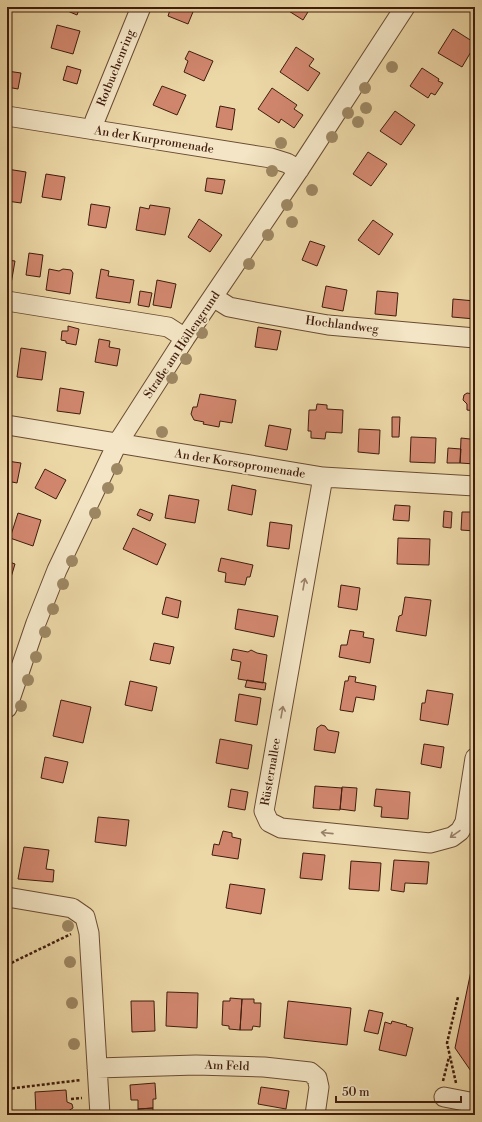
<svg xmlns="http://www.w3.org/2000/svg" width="482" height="1122" viewBox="0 0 482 1122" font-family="'Libre Bodoni',serif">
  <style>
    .building { fill: #d1876e; stroke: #3f1c0d }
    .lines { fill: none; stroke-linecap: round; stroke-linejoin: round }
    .street-casing { stroke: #6a4b33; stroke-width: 21 }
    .path { stroke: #3f1c0d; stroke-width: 2.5; stroke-dasharray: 3 2; stroke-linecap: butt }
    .street { stroke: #f3e5c5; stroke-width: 19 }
    .tree { fill: #9d8763 }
    .oneway { stroke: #998069 }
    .labels { text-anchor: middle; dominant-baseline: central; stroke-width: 4; stroke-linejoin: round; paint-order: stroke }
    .street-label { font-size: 12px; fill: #3f1c0d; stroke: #f3e5c5 }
  </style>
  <rect width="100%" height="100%" fill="#ecd7a6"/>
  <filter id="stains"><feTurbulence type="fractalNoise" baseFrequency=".005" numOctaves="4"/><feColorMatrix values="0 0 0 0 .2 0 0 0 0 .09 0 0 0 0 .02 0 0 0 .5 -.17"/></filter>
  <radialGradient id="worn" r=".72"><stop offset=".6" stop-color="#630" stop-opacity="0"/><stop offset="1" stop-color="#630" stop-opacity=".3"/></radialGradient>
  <path class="building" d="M 58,7 L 80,7 L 77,15 Z
    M 171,7 L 195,7 L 188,24 L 168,16 Z
    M 284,7 L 311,7 L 303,20 L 284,8 Z
    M 57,25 L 80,31 L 73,54 L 51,48 Z
    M 453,29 L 475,43 L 475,45 L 462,67 L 438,53 Z
    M 296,47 L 314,59 L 309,66 L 320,73 L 308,91 L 280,72 Z
    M 189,51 L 213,61 L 204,81 L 184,72 L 188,61 L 185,59 Z
    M 67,66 L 81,70 L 77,84 L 63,80 Z
    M 422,68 L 439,79 L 438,81 L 443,83 L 435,95 L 431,93 L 428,98 L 410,86 Z
    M 7,71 L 21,73 L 18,89 L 7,87 Z
    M 162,86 L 186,95 L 177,115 L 153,105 Z
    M 272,88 L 297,105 L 294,109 L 303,115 L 294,128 L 281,119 L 279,123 L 258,109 Z
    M 220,106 L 235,109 L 232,130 L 216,127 Z
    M 395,111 L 415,125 L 401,145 L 380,131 Z
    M 368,152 L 387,164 L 371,186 L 353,174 Z
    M 7,169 L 26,172 L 21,203 L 7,201 Z
    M 46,174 L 65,177 L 61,200 L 42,197 Z
    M 207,178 L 225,180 L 222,194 L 205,191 Z
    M 91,204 L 110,207 L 106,228 L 88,225 Z
    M 150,205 L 170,208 L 165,235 L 136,230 L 140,207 L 149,209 Z
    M 199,219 L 222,235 L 210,252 L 188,237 Z
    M 373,220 L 393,234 L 379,255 L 358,240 Z
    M 310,241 L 325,246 L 317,266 L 302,260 Z
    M 29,253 L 43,255 L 40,277 L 26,275 Z
    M 7,260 L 15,261 L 11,284 L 7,283 Z
    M 49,269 L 59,271 L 63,269 L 71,270 L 73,273 L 70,294 L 46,290 Z
    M 101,269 L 109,271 L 108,276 L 134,280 L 130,303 L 96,298 Z
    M 157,280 L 176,284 L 171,308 L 153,305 Z
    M 326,286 L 347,290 L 343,311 L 322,307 Z
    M 140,291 L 152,293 L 149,307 L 138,305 Z
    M 377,291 L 398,293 L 396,316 L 375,314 Z
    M 453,299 L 475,301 L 475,319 L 452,317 Z
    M 68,326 L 79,329 L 76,345 L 66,343 L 66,341 L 61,340 L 62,331 L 68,331 Z
    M 258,327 L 281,331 L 277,350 L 255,347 Z
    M 99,339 L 110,341 L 109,347 L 120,349 L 117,366 L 95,362 Z
    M 21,348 L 46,352 L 42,380 L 17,377 Z
    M 474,387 L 475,411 L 467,410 L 467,404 L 463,400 L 464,395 L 467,393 L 473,394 Z
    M 60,388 L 84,392 L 80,414 L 57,411 Z
    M 200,394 L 236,400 L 232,423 L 220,421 L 219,427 L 203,424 L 204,422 L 194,420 L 191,414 L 193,407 L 197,407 Z
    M 317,404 L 327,405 L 327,409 L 343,410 L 342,433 L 326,432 L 325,439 L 311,438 L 311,431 L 308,431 L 309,410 L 316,410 Z
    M 392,417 L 400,417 L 399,437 L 392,437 Z
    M 269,425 L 291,429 L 287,450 L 265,446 Z
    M 359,429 L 380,430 L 379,454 L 358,452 Z
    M 475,435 L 475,464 L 460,463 L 461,438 L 470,439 Z
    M 411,437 L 436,438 L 435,463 L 410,462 Z
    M 448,448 L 461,449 L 460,463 L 447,463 Z
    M 7,461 L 21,463 L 17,483 L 7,481 Z
    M 45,469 L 66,480 L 56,499 L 35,488 Z
    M 232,485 L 256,490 L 252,515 L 228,510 Z
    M 169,495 L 199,500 L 195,523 L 165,518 Z
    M 395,505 L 410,506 L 409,521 L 393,520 Z
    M 140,509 L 153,514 L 150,521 L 137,515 Z
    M 444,511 L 452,512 L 451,528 L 443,527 Z
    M 462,512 L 475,512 L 475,531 L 461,530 Z
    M 18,513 L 41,520 L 33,546 L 10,538 Z
    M 270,522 L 292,525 L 289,549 L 267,546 Z
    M 133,528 L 166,544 L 157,565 L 123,549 Z
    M 398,538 L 430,539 L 429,565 L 397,564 Z
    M 221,558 L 253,565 L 250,577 L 247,577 L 245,585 L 225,582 L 226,573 L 218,571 Z
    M 7,561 L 15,564 L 9,584 L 7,584 Z
    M 341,585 L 360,588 L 357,610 L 338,607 Z
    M 166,597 L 181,601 L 178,618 L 162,614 Z
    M 405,597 L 431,600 L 426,636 L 396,631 L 399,616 L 402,615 Z
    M 238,609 L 278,616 L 274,637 L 235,629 Z
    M 350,630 L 364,632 L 363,637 L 374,639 L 370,663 L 339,657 L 341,645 L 347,645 Z
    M 154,643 L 174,647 L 170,664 L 150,660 Z
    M 233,649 L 248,652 L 251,650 L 257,653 L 267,655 L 263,683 L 238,679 L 241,662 L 231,660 Z
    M 349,676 L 356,677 L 355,682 L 376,686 L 374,700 L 356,697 L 353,712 L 340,710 L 345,681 L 348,681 Z
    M 247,680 L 266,683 L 265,690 L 245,687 Z
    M 130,681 L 157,687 L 152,711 L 125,705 Z
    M 427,690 L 453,694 L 448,725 L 420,720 L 422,703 L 425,703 Z
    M 239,694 L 261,698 L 257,725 L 235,721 Z
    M 61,700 L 91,707 L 83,743 L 53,736 Z
    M 321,725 L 325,726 L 328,730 L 339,732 L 335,753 L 314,750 L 317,728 Z
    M 220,739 L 252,745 L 248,769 L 216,763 Z
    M 424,744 L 444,747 L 441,768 L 421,764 Z
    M 45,757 L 68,762 L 63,783 L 41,778 Z
    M 315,786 L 342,788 L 340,810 L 313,808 Z
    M 342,787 L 357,788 L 355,811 L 340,809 Z
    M 231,789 L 248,792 L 245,810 L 228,807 Z
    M 376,789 L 410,792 L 408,819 L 381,817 L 382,807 L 374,806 Z
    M 98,817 L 129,820 L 126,846 L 95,842 Z
    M 223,831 L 232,833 L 232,837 L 241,839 L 238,859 L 212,855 L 214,844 L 219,845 Z
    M 24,847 L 49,850 L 46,869 L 54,870 L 53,882 L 18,879 Z
    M 303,853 L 325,855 L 322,880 L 300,878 Z
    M 394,860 L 429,862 L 427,884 L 405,883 L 404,892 L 391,890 Z
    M 351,861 L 381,863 L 379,891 L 349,889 Z
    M 230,884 L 265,889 L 261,914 L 226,908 Z
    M 471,971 L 475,972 L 475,1077 L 455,1048 Z
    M 167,992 L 198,993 L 197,1028 L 166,1026 Z
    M 230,998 L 242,999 L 240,1030 L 229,1029 L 229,1026 L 222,1025 L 223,1001 L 230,1001 Z
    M 242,999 L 254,999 L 254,1003 L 261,1003 L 260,1027 L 253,1026 L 252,1030 L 240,1030 Z
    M 131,1001 L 154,1001 L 155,1031 L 132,1032 Z
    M 288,1001 L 351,1008 L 347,1045 L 284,1038 Z
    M 369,1010 L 383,1013 L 378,1034 L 364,1031 Z
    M 392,1021 L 407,1025 L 406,1026 L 413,1028 L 406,1056 L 379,1050 L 385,1022 L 391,1024 Z
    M 155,1083 L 156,1099 L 153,1099 L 153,1108 L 138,1109 L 138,1100 L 131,1100 L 130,1085 Z
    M 261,1087 L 289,1091 L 286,1109 L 258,1104 Z
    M 66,1090 L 67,1102 L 72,1104 L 73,1108 L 68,1111 L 68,1115 L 36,1115 L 35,1092 Z
    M 153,1108 L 153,1115 L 138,1115 L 138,1109 Z"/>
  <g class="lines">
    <g class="street-casing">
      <path id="street" d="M 7,116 L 271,158 L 287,163 L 299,170
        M 94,130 L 95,120 L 141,7
        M 213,297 L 229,307 L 255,312 L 328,325 L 475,338
        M 7,301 L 168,327 L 185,338
        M 7,425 L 323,477 L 475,486
        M 323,477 L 264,811 L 269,822 L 281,828 L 430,843 L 452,837 L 460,831 L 465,822 L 475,758
        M 7,708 L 36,623 L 57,570 L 117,444 L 185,338 L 300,168 L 405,7
        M 7,897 L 72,908 L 85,917 L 89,933 L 100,1115
        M 97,1068 L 196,1065 L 264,1067 L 310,1072 L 317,1078 L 319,1087 L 315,1115
        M 444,1097 L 475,1103"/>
    </g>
    <path class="path" d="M 7,965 L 71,934
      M 443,1081 L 449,1057
      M 456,1083 L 447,1043 L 458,997
      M 7,1089 L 81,1080
      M 71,1099 L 82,1098"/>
    <use href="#street" class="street"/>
  </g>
  <g class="tree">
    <circle cx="392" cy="67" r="6"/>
    <circle cx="365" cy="88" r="6"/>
    <circle cx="366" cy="108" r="6"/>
    <circle cx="348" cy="113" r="6"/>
    <circle cx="358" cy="122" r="6"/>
    <circle cx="332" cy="137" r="6"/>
    <circle cx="281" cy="143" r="6"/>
    <circle cx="272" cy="171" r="6"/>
    <circle cx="312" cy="190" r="6"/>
    <circle cx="287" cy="205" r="6"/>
    <circle cx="292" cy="222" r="6"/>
    <circle cx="268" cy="235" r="6"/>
    <circle cx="249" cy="264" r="6"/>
    <circle cx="202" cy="333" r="6"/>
    <circle cx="186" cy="359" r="6"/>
    <circle cx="172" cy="378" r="6"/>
    <circle cx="162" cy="432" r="6"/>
    <circle cx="117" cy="469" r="6"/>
    <circle cx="108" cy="488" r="6"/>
    <circle cx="95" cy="513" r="6"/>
    <circle cx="72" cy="561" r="6"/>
    <circle cx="63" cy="584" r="6"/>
    <circle cx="53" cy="609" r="6"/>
    <circle cx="45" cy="632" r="6"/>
    <circle cx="36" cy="657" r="6"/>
    <circle cx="28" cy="680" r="6"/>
    <circle cx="21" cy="706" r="6"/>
    <circle cx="68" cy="926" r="6"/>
    <circle cx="70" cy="962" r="6"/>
    <circle cx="72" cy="1003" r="6"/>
    <circle cx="74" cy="1044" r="6"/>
  </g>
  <defs><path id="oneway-shaft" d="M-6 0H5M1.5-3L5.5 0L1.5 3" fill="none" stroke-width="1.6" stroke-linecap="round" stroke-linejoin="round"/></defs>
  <g class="oneway">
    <use href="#oneway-shaft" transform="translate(304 584) rotate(-80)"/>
    <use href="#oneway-shaft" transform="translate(282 712) rotate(-80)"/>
    <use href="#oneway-shaft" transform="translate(327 833) rotate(-174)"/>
    <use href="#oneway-shaft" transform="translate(455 834) rotate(145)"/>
  </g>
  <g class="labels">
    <g class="street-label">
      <text transform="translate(116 68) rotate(-68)">Rotbuchenring</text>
      <text transform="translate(154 140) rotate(9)">An der Kurpromenade</text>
      <text transform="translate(342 325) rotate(7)">Hochlandweg</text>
      <text transform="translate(182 345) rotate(-56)">Straße am Höllengrund</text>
      <text transform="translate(240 464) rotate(9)">An der Korsopromenade</text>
      <text transform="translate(271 772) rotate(-80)">Rüsternallee</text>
      <text transform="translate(227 1066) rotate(2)">Am Feld</text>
    </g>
  </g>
  <rect width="482" height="1122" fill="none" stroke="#ecd7a6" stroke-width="24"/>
  <rect x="8" y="8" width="466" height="1106" fill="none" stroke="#3f1c0d" stroke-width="2"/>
  <rect x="12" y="12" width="458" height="1098" fill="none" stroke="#3f1c0d"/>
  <path d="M336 1096v6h125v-6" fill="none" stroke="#3f1c0d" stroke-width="2"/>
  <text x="342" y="1096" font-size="12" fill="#3f1c0d" stroke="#f3e5c5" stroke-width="3" paint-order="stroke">50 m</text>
  <rect width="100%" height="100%" filter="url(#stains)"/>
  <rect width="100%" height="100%" fill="url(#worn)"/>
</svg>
